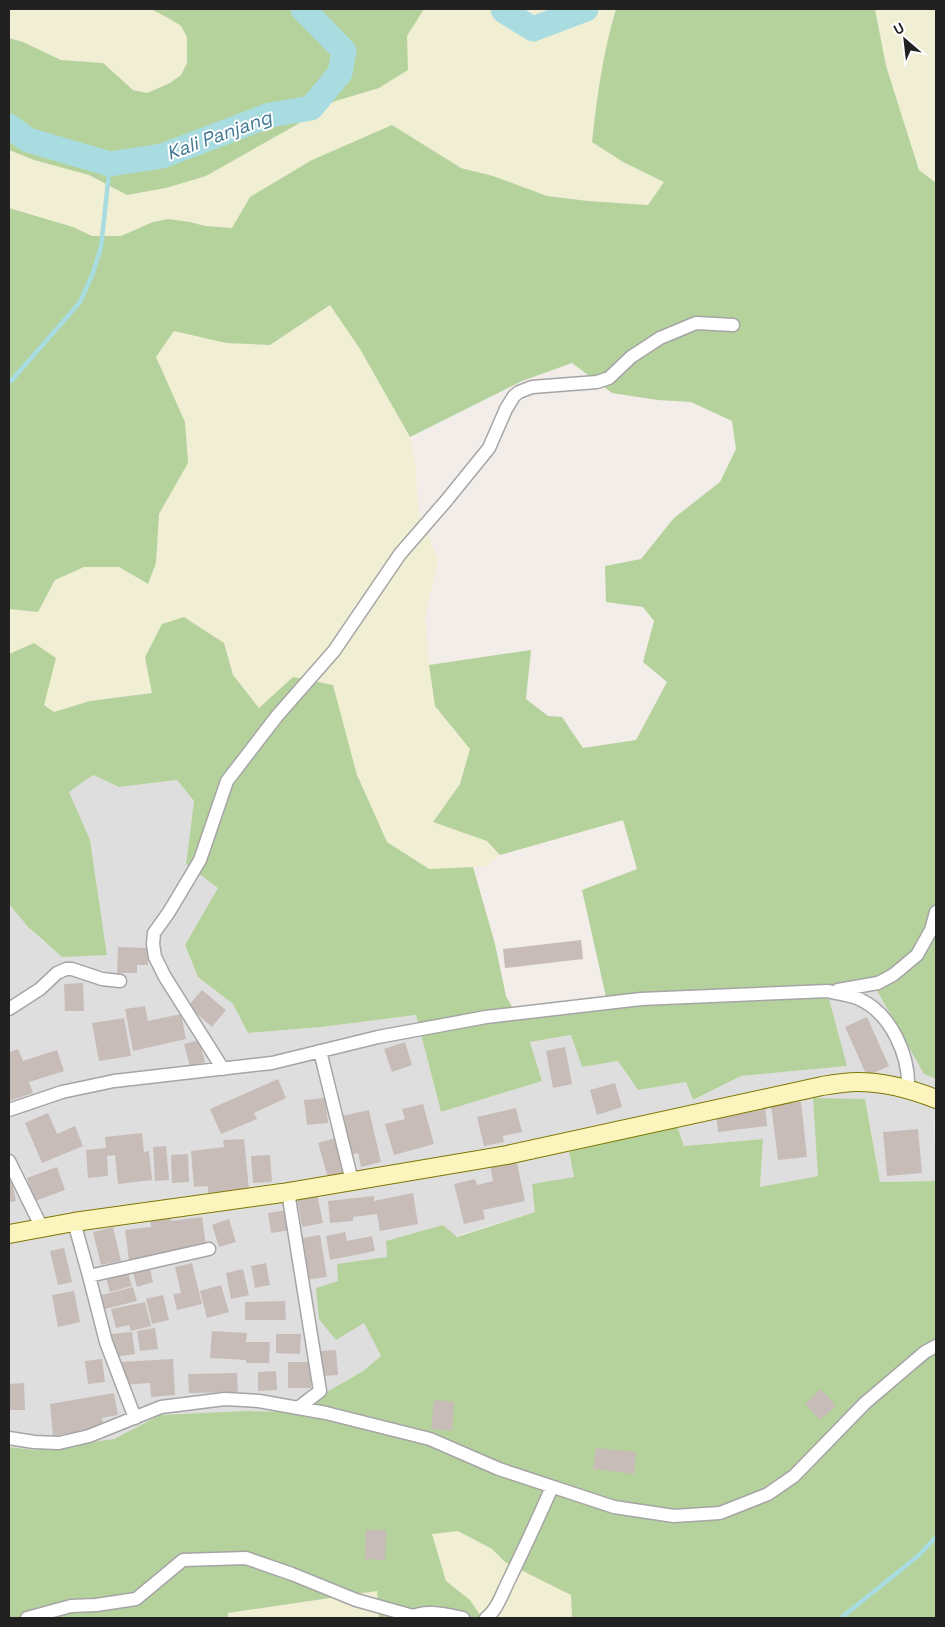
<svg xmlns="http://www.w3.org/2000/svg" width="945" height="1627" viewBox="0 0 945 1627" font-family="'Space Grotesk',sans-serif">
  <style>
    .residential { fill: #dfdedf }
    .farmland { fill: #f0eed3 }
    .forest { fill: #b5d29c }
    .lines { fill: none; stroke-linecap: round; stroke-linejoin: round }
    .stream { stroke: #a8dce0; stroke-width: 4.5 }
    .river { stroke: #a8dce0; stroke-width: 25 }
    .building { fill: #c7bcb7 }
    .street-casing { stroke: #a5a5a5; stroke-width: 15 }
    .secondary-casing { stroke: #7e7702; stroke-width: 20 }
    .street { stroke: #fff; stroke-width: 12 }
    .secondary { stroke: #fbf4bd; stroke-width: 18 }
    .labels { text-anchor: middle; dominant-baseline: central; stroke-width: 4; stroke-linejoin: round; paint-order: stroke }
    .water-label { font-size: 19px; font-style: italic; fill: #3f7794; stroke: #fff }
  </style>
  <rect width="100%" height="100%" fill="#f2ede8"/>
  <path class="residential" d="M 93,775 L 119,787 L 177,780 L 194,801 L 186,864 L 219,888 L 185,945 L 198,977 L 233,1004 L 248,1033 L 321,1027 L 416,1015 L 441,1112 L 542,1081 L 530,1042 L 571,1035 L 582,1067 L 618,1061 L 638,1090 L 686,1082 L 694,1100 L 741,1076 L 846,1066 L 829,999 L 876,987 L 924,1074 L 936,1079 L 936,1118 L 934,1118 L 936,1181 L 880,1182 L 865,1099 L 818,1176 L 760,1187 L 763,1139 L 684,1146 L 677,1126 L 569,1153 L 574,1177 L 535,1212 L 387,1257 L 364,1323 L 381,1356 L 363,1371 L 292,1412 L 244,1411 L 160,1415 L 114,1439 L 34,1450 L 9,1447 L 9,904 L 28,927 L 46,944 L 107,955 L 90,840 L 68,792 Z"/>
  <path class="farmland" d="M 9,9 L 151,9 L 170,19 L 181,26 L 187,37 L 187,63 L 181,75 L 170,83 L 147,93 L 133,90 L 103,63 L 61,60 L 23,42 L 9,38 Z
    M 424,9 L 616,9 L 612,22 L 598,96 L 592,142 L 623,162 L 665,182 L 649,205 L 588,201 L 547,196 L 493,176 L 461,168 L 392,125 L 312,160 L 250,197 L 232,228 L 205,226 L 190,222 L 168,219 L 153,222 L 121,236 L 92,236 L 73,227 L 9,208 L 9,150 L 34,160 L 89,175 L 127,195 L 166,188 L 206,176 L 298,124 L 329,103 L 379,88 L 407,36 Z
    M 875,9 L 936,9 L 936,183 L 919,170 L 886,66 Z
    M 330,305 L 360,349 L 410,437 L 416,470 L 418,509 L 438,560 L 425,617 L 429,665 L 435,706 L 470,749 L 460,784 L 433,822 L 488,841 L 500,855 L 486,866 L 429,869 L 387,842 L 357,775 L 343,722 L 293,677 L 259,708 L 233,675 L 224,643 L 153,692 L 90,701 L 54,712 L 44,705 L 9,654 L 9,609 L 38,612 L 55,580 L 84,567 L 119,567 L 147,584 L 156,563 L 159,514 L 188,463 L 185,422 L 156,357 L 174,331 L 226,343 L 270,345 Z
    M 458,1531 L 492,1549 L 505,1562 L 571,1595 L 572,1618 L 482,1618 L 470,1600 L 446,1581 L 432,1534 Z
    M 378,1591 L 379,1618 L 228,1618 L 228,1613 Z"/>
  <path class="forest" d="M 151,9 L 424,9 L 407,36 L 408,70 L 379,88 L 329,103 L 298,124 L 206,176 L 166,188 L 127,195 L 89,175 L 34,160 L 9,150 L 9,38 L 23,42 L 61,60 L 103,63 L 133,90 L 147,93 L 170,83 L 181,75 L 187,63 L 187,37 L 181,26 L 170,19 Z
    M 616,9 L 875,9 L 886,66 L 919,170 L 936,183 L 936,1079 L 924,1074 L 875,987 L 829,999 L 847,1066 L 741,1076 L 693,1100 L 686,1082 L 638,1090 L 618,1061 L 582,1067 L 571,1035 L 530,1042 L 529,1039 L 542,1081 L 441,1112 L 416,1015 L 321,1027 L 248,1033 L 233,1004 L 198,977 L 185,945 L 218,888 L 186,864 L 194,801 L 177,780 L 119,787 L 93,775 L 69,792 L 90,840 L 107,955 L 62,957 L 28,927 L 9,904 L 9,654 L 34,643 L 56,658 L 44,705 L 54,712 L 90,701 L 152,693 L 145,657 L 162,624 L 184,617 L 224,643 L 233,675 L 259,708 L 293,677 L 333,685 L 357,775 L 387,842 L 429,869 L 473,867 L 495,944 L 506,996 L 516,1014 L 606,997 L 582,890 L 637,869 L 623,820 L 500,855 L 487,841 L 433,822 L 460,784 L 470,749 L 435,706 L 429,665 L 531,650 L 526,699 L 548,716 L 562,717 L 583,748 L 636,740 L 667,682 L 643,662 L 654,621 L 643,607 L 606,602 L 605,566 L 641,559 L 674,518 L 720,482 L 736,449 L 732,421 L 691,402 L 658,400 L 612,393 L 572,363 L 522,381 L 410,437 L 360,349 L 330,305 L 270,345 L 226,343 L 174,331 L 156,357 L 185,422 L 188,463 L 159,514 L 156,563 L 148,584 L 119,567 L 84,567 L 55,580 L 38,612 L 9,609 L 9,208 L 73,227 L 92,236 L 121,236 L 153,222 L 168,219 L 190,222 L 205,226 L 232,228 L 250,197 L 312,160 L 392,125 L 461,168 L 493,176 L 547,196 L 588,201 L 648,205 L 664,182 L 623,162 L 592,142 C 597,97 603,52 616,9 Z
    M 813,1098 L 865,1099 L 880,1182 L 936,1181 L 936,1618 L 572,1618 L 571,1595 L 505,1562 L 492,1549 L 458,1531 L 432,1534 L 446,1581 L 470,1600 L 482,1618 L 379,1618 L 377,1591 L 228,1613 L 228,1618 L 9,1618 L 9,1447 L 34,1450 L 114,1439 L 160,1415 L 244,1411 L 292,1412 L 363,1371 L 381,1356 L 364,1323 L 336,1340 L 319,1319 L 316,1288 L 338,1281 L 337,1264 L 387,1257 L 386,1241 L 443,1225 L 457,1237 L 535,1212 L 532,1184 L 574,1177 L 569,1152 L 677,1126 L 684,1146 L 763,1139 L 760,1187 L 818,1176 Z"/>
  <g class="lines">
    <path class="stream" d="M 9,382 L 12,380 L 80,302 L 93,273 L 101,247 L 110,164
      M 841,1618 L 918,1556 L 936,1537"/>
    <path class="river" d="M 503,9 L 504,11 L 533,29 L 586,9
      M 9,126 L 28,140 L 110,164 L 162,156 L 270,115 L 311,108 L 340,73 L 344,51 L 303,9"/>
  </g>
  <path class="building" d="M 581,940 L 583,959 L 505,968 L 503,949 Z
    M 118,947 L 148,948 L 148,965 L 137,965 L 137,973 L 117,973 Z
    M 83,983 L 84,1011 L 65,1011 L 64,984 Z
    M 202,990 L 226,1010 L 212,1027 L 188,1006 Z
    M 145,1006 L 148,1021 L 181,1014 L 186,1039 L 133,1051 L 125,1009 Z
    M 867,1017 L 889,1066 L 867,1076 L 845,1027 Z
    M 124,1018 L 131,1056 L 99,1061 L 92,1023 Z
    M 199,1040 L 205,1062 L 190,1066 L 184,1044 Z
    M 405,1042 L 412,1065 L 392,1072 L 384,1049 Z
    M 565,1047 L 572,1084 L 553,1088 L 546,1051 Z
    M 18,1049 L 23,1061 L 57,1050 L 64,1071 L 29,1082 L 33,1093 L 9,1101 L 9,1052 Z
    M 278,1079 L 286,1098 L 254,1113 L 257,1119 L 221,1134 L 210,1109 Z
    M 615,1083 L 622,1107 L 597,1115 L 590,1090 Z
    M 325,1098 L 328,1123 L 307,1125 L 304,1100 Z
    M 801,1102 L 807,1157 L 778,1160 L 771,1105 Z
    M 423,1104 L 434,1144 L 394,1155 L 385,1124 L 405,1119 L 402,1109 Z
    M 765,1106 L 767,1126 L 718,1132 L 716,1112 Z
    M 516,1108 L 522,1132 L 503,1136 L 504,1142 L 484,1146 L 477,1117 Z
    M 369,1110 L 381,1162 L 361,1167 L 358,1153 L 350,1155 L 342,1116 Z
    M 48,1113 L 57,1134 L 75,1126 L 83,1146 L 42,1163 L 25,1123 Z
    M 918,1129 L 922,1173 L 887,1176 L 883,1132 Z
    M 142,1133 L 144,1152 L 149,1151 L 152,1180 L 118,1184 L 115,1155 L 107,1156 L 108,1176 L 88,1178 L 86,1150 L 106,1148 L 105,1137 Z
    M 335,1138 L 345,1174 L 328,1178 L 318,1143 Z
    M 244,1139 L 249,1190 L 208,1193 L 208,1186 L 194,1187 L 191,1151 L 224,1147 L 223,1140 Z
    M 166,1146 L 169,1180 L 155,1181 L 153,1147 Z
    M 188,1154 L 189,1182 L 172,1183 L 171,1155 Z
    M 270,1155 L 272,1182 L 253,1183 L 251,1156 Z
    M 516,1158 L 525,1201 L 483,1210 L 485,1219 L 464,1224 L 454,1184 L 475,1179 L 477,1185 L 493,1181 L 490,1164 Z
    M 57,1167 L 65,1190 L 35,1201 L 27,1178 Z
    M 10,1171 L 16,1201 L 9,1202 L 9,1172 Z
    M 413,1193 L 418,1224 L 380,1231 L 377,1214 L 353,1217 L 353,1221 L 330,1223 L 328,1201 L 374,1196 L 374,1201 Z
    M 317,1194 L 323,1223 L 302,1227 L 297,1198 Z
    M 288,1210 L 291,1230 L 271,1233 L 268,1213 Z
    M 171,1215 L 171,1221 L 202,1217 L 206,1246 L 175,1250 L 175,1254 L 129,1260 L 125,1230 L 151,1227 L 150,1217 Z
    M 229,1219 L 236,1242 L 219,1247 L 212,1225 Z
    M 113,1227 L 121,1261 L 101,1265 L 93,1232 Z
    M 345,1232 L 347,1241 L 372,1236 L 375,1251 L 330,1260 L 326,1236 Z
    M 320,1235 L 327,1277 L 305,1280 L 296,1239 Z
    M 64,1248 L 72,1282 L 58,1285 L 50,1251 Z
    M 192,1263 L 202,1304 L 177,1310 L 173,1294 L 181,1293 L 175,1267 Z
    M 266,1263 L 270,1285 L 255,1288 L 251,1266 Z
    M 149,1264 L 153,1282 L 137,1287 L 132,1269 Z
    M 127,1269 L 132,1286 L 110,1292 L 105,1275 Z
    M 243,1269 L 249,1295 L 231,1299 L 226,1273 Z
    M 221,1285 L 229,1312 L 207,1318 L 200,1291 Z
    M 133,1287 L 137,1301 L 101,1310 L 98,1296 Z
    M 74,1291 L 80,1322 L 58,1327 L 52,1295 Z
    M 163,1295 L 169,1320 L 152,1324 L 146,1299 Z
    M 285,1301 L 286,1320 L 245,1320 L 245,1302 Z
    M 145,1302 L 151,1326 L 131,1331 L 129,1325 L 116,1328 L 111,1309 Z
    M 155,1328 L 158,1349 L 140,1351 L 137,1331 Z
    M 212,1331 L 247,1333 L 246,1342 L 270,1342 L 269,1363 L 246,1363 L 246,1360 L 210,1358 Z
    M 132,1332 L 135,1354 L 114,1357 L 111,1334 Z
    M 276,1334 L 301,1334 L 300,1354 L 276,1353 Z
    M 336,1350 L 338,1375 L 323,1376 L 321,1351 Z
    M 102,1359 L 105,1382 L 88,1384 L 85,1361 Z
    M 173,1359 L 175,1395 L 151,1397 L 150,1383 L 122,1385 L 121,1362 Z
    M 288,1362 L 310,1362 L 311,1388 L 288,1388 Z
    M 276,1371 L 277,1390 L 258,1391 L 258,1372 Z
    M 237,1373 L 238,1392 L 189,1393 L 188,1374 Z
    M 24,1383 L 25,1410 L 9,1410 L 9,1384 Z
    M 821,1389 L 836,1406 L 820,1420 L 805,1404 Z
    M 114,1393 L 118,1415 L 102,1418 L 104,1427 L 53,1436 L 50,1404 Z
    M 434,1400 L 454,1402 L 452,1431 L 431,1429 Z
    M 596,1448 L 636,1452 L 634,1474 L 593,1469 Z
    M 366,1530 L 386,1530 L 385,1560 L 365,1559 Z"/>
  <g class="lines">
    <g class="street-casing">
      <path id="street" d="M 838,990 L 878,983 L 893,975 L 917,955 L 931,930 L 936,912
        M 9,1009 L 40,989 L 57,973 L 66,969 L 72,969 L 102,979 L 120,981
        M 320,1051 L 352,1181
        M 223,1069 L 165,977 L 155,957 L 153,944 L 154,933 L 169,912 L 200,860 L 227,781 L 277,716 L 334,651 L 400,554 L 446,501 L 489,448 L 506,409 L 514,396 L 519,392 L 532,387 L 597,382 L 609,378 L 631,357 L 660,338 L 696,323 L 733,325
        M 9,1110 L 62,1092 L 114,1081 L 272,1063 L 378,1037 L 486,1017 L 641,999 L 828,991 C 838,994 850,995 859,999 C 891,1013 910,1056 908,1090
        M 9,1161 L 42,1228
        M 288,1192 L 320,1391 L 298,1408
        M 74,1222 L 89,1276 L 106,1342 L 135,1418
        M 89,1276 L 209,1249
        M 9,1438 L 34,1442 L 59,1443 L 89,1436 L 161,1407 L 225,1399 L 259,1401 L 326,1413 L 430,1439 L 499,1469 L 614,1507 L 674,1516 L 720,1513 L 768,1494 L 794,1476 L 865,1403 L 925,1352 L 936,1346
        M 27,1618 L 71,1606 L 96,1605 L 136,1599 L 183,1560 L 246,1558 L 292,1574 L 356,1600 L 413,1616
        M 408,1618 C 426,1609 444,1614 463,1618
        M 486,1618 C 497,1610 502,1594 508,1582 C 523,1551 538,1519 552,1487"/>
    </g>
    <g class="secondary-casing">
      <path id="secondary" d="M 9,1234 L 74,1222 L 282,1193 L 507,1155 L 822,1086 C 834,1084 846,1082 857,1082 C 884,1082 911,1089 936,1099"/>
    </g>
    <use href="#street" class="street"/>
    <use href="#secondary" class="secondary"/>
  </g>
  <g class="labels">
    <g class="water-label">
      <text transform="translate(219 135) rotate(-20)">Kali Panjang</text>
    </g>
  </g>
  <rect width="945" height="1627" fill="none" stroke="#212121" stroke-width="20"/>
  <g transform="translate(905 40) rotate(332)" stroke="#ffffff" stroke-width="4" paint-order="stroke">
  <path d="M0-4L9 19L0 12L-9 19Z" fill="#212121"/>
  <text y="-8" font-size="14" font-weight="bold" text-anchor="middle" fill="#212121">U</text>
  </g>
</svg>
